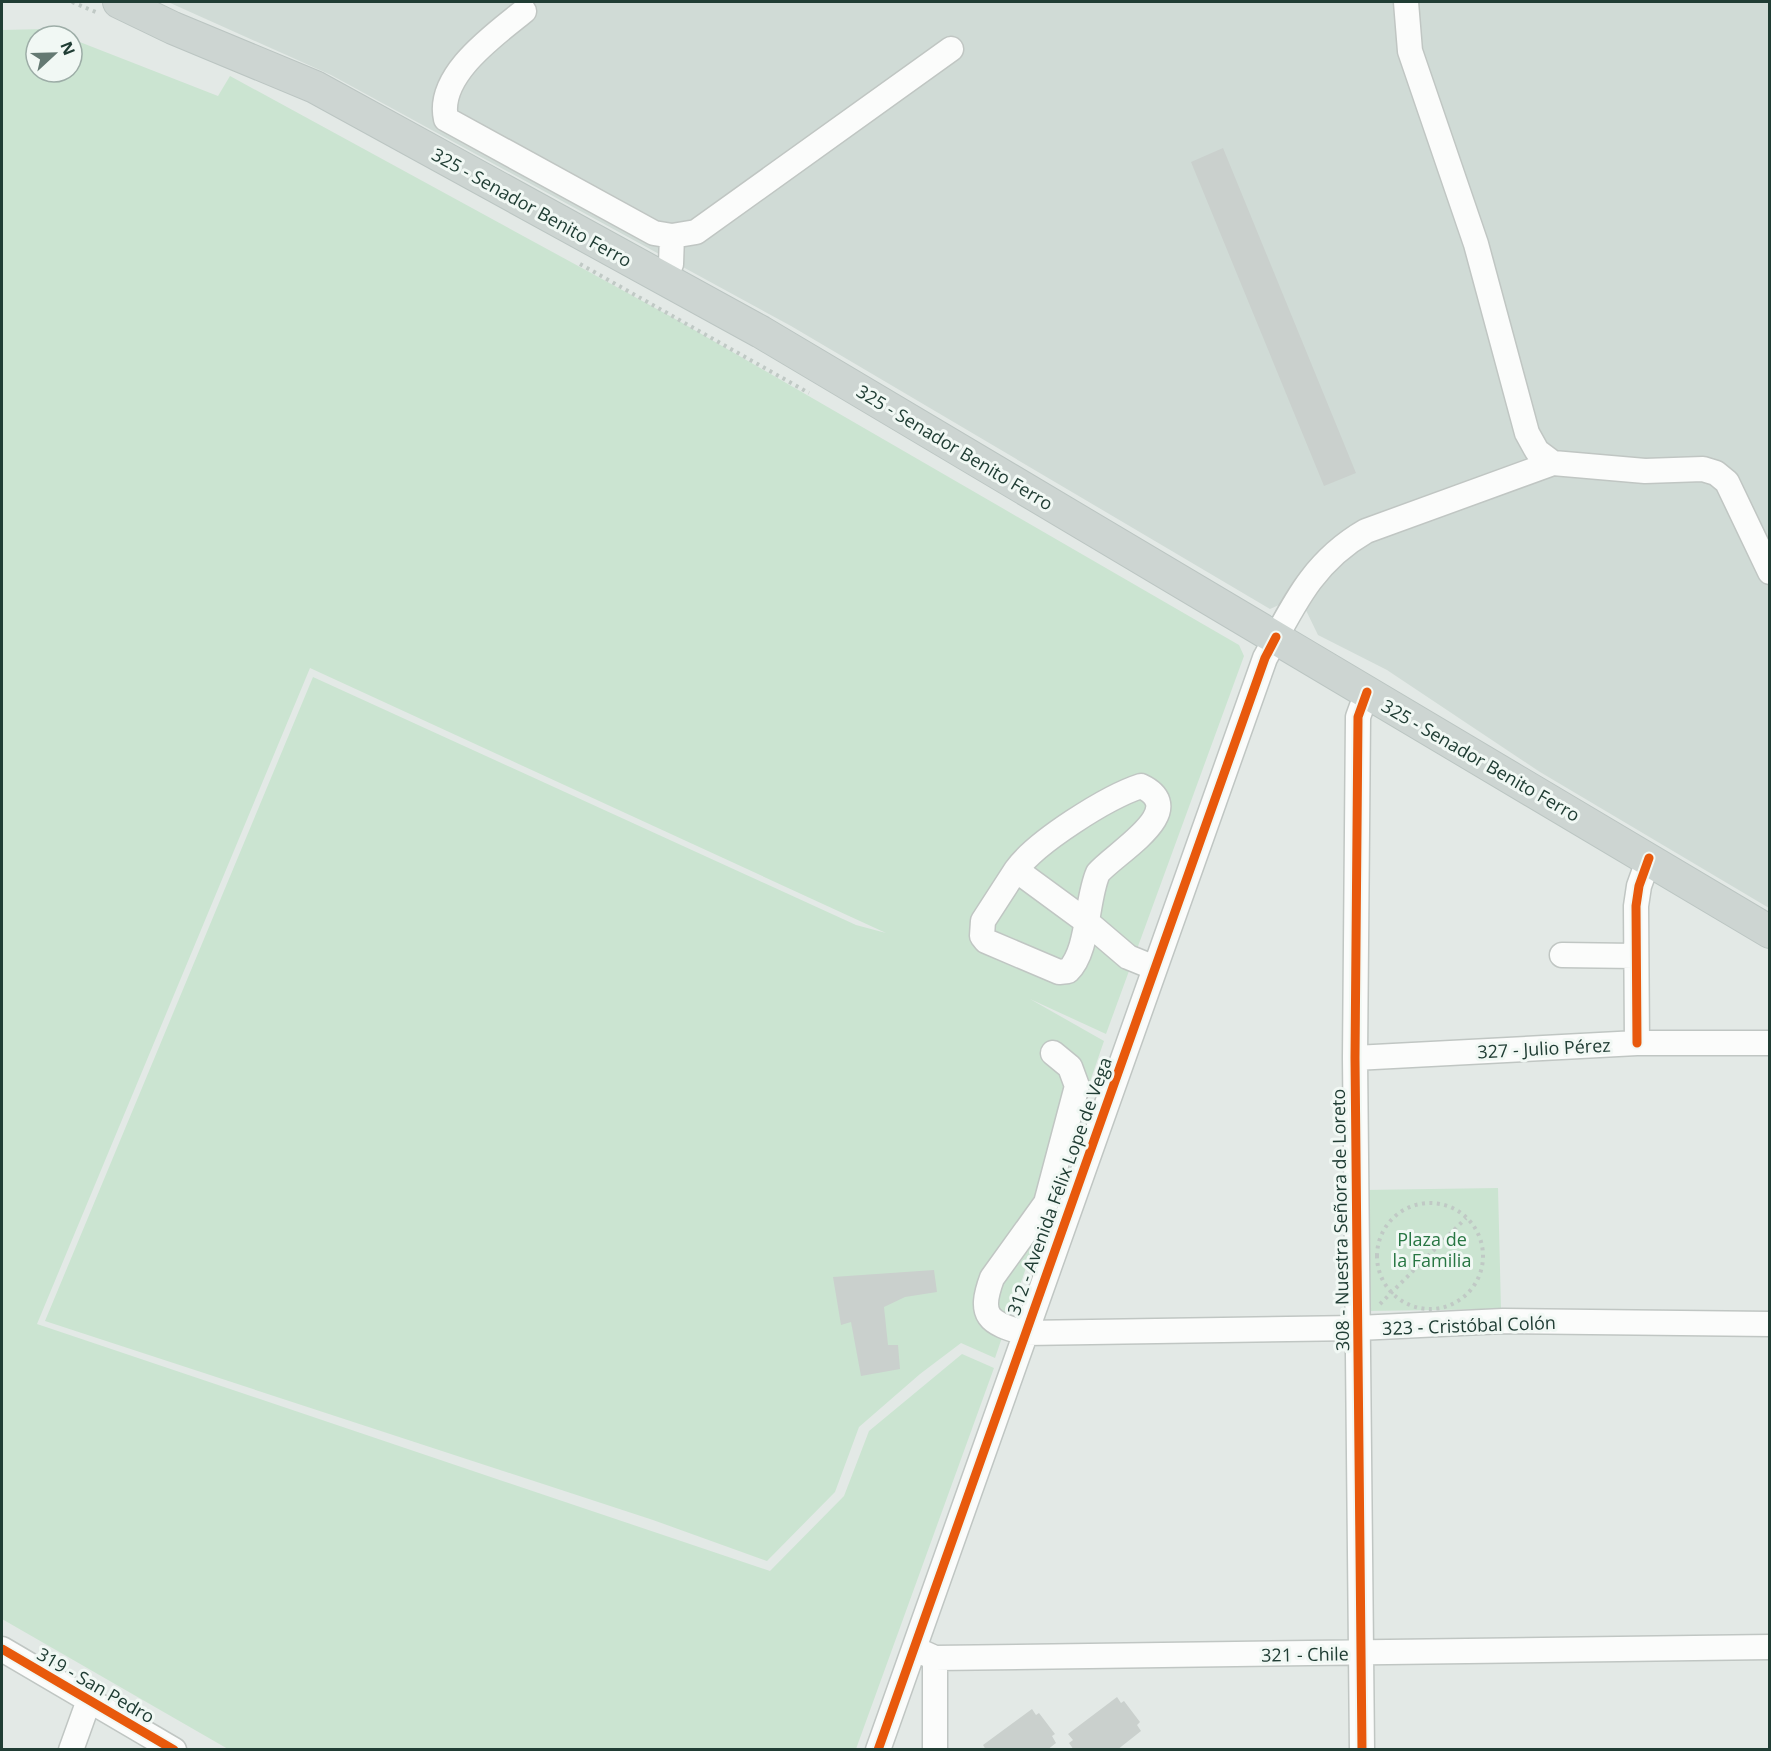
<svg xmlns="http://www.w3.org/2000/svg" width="1771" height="1751" viewBox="0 0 1771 1751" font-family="'Open Sans',sans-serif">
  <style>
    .built { fill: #d0dbd6 }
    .green { fill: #cbe4d1 }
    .building { fill: #cad0cd }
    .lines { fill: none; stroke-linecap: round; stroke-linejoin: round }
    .minor-casing { stroke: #c0c6c3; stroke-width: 27 }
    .major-casing { stroke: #bbc5c2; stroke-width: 34 }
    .path { stroke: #c0c9c5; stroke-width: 4; stroke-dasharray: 3 4.5; stroke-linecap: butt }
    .minor { stroke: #fbfcfb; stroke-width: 24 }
    .major { stroke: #cdd5d2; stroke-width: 32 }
    .cycleway-casing { stroke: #f1f8f4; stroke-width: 13 }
    .cycleway { stroke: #e8590c; stroke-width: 9 }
    .labels { text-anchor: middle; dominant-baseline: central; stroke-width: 6; stroke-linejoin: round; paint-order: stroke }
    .street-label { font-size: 18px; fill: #203d34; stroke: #f1f8f4 }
    .park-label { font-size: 18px; fill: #277642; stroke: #f1f8f4 }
  </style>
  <rect width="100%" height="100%" fill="#e3e9e6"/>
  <path class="built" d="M 168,2 L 1769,2 L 1769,908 L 1540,772 L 1387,670 L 1318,635 L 1299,596 L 1270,609 L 791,326 L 331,75 Z"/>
  <path class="green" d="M 45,29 L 63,36 L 36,36 L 36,72 L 72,72 L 72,39 L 218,96 L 230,76 L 679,321 L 1239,645 L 1244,656 L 1106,1034 L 1030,999 L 1104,1041 L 995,1358 L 961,1343 L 920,1374 L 859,1427 L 835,1492 L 767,1561 L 653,1520 L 45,1321 L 313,677 L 856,925 L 886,933 L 310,668 L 37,1324 L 770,1571 L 844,1496 L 869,1431 L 962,1354 L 994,1368 L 856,1749 L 228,1749 L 2,1619 L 2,30 Z
    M 1498,1188 L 1501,1309 L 1367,1311 L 1364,1190 Z"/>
  <path class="building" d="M 1223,148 L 1356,473 L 1324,486 L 1191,162 Z
    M 934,1270 L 937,1292 L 905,1297 L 884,1307 L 888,1345 L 898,1345 L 900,1369 L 861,1376 L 851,1322 L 841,1325 L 833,1277 Z
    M 1117,1697 L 1121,1703 L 1124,1701 L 1140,1722 L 1137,1725 L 1141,1731 L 1117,1750 L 1074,1750 L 1069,1743 L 1073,1740 L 1068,1734 Z
    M 1032,1709 L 1036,1715 L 1039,1713 L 1055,1734 L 1052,1736 L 1056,1743 L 1047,1750 L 986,1750 L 983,1745 Z"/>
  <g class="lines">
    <g class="minor-casing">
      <path id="minor" d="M 1406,2 L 1410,51 L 1476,244 L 1527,433 L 1537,451 L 1553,463 L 1645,471 L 1703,469 L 1716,473 L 1727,482 L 1770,572
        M 524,11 C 496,34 436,75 446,119 L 654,233 L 672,236
        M 664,279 L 671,264 L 672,236 L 696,232 L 951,49
        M 1016,870 L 983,921 L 982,936 L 986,941 L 1059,972 L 1068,971 C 1089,951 1086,900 1098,873 C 1116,852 1192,810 1141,786 C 1107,797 1036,842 1016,870 L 1087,922 L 1128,957 L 1155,968
        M 1562,955 L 1635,956
        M 1637,1043 L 1636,906 L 1639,886 L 1649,858
        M 1053,1053 L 1070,1067 L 1077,1086 L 1046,1203 L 992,1278 C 978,1316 988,1323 1025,1333 L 1358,1328 L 1503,1321 L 1770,1324
        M 1355,1058 L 1637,1043 L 1770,1043
        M 2,1649 L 174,1750
        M 915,1649 L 935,1658 L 1770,1647
        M 935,1658 L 935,1750
        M 71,1750 L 89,1700
        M 878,1750 L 1265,658 C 1293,606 1312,562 1366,531 L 1553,463
        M 1362,1750 L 1355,1058 L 1358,717 L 1367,692"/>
    </g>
    <g class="major-casing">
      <path id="major" d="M 119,2 L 173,28 L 315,87 L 761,332 L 1770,932"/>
    </g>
    <path class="path" d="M 72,2 L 98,13
      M 580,264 L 809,393
      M1377 1256a53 53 0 1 1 106 0a53 53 0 1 1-106 0Z
      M 1380,1304 L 1466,1218"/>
    <use href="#minor" class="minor"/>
    <use href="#major" class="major"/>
    <g class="cycleway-casing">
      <path id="cycleway" d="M 1637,1043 L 1636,906 L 1639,886 L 1649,858
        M 2,1649 L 174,1750
        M 878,1750 L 1265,658 L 1276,637
        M 1362,1750 L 1355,1058 L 1358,717 L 1367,692"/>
    </g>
    <use href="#cycleway" class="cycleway"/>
  </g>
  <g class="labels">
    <g class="street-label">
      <text transform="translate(532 207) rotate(29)">325 - Senador Benito Ferro</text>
      <text transform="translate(955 447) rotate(31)">325 - Senador Benito Ferro</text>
      <text transform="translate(1481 760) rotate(30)">325 - Senador Benito Ferro</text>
      <text transform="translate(1544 1048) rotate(-3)">327 - Julio Pérez</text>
      <text transform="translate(1059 1186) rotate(-70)">312 - Avenida Félix Lope de Vega</text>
      <text transform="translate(1340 1220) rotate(-91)">308 - Nuestra Señora de Loreto</text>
      <text transform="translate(1469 1325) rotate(-2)">323 - Cristóbal Colón</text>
      <text transform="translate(1305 1654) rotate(-1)">321 - Chile</text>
      <text transform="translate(96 1685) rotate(30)">319 - San Pedro</text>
    </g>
    <g class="park-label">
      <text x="1432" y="1239">Plaza de<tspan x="1432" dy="21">la Familia</tspan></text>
    </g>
  </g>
  <rect width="1771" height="1751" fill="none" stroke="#203d34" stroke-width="6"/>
  <g transform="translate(54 54) rotate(68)"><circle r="28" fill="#f1f8f4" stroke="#9dada7" stroke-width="1.5"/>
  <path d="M0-4.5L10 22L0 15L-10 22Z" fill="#647972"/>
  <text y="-9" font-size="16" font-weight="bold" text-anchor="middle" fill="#203d34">N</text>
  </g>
</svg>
